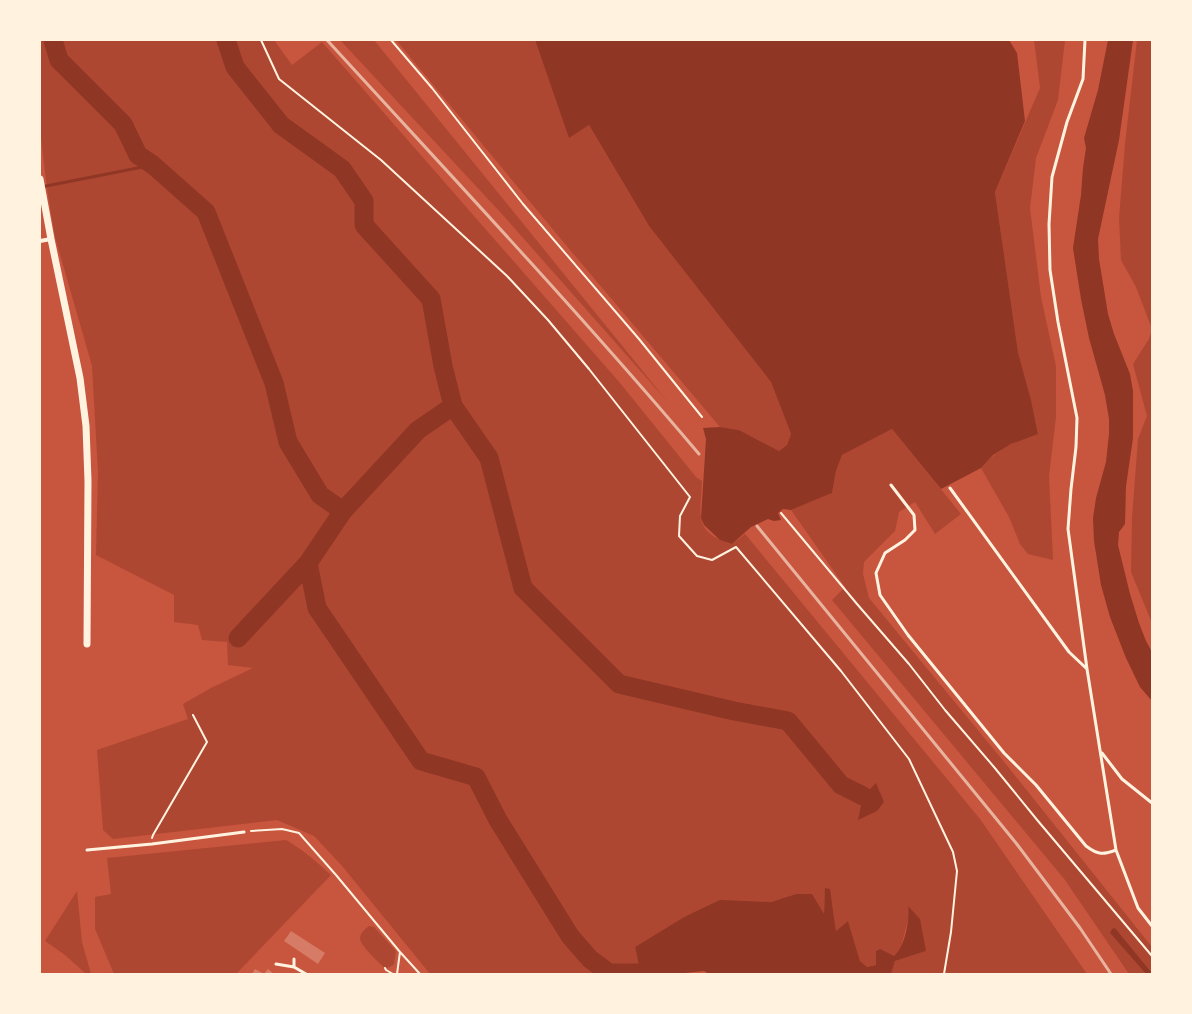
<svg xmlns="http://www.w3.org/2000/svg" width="1192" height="1014" viewBox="0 0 1192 1014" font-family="'Source Serif 4',serif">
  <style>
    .green { fill: #ae4732 }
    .water { fill: #8f3625 }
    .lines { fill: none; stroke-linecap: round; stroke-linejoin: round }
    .stream { stroke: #8f3625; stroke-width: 3 }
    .river { stroke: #8f3625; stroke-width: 19 }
    .building { fill: #d67c66 }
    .path { stroke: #fff3e0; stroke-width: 2 }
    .service { stroke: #fff3e0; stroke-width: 3 }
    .minor { stroke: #fff3e0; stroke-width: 4 }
    .tertiary { stroke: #fff3e0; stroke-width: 7 }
    .rail { stroke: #e9b49f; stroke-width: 3 }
  </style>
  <rect width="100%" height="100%" fill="#c8553d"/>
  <path class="green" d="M 40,40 L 274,40 L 292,65 L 322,42 L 620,383 L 696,477 L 702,481 C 701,515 692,532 732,544 L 745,534 L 746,535 L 980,819 L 1087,974 L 891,974 L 895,961 L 926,951 L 908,906 L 909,916 L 900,951 L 894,957 L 876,951 L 876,965 L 867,967 L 860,961 L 848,921 L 836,931 L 832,902 L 825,891 L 824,915 L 796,894 L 771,902 L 720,901 L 684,917 L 635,947 L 639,966 L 638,974 L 430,974 L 343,867 L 314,836 L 277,820 L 113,839 L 103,830 L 97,750 L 188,719 L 183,704 L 211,688 L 253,668 L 228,665 L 227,642 L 202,640 L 198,625 L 174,622 L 174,595 L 96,555 L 98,472 L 92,366 L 55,237 L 47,189 L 40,129 Z
    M 340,40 L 374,40 L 667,401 L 502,214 Z
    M 396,40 L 535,40 L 569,137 L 589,125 L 649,226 L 771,382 L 791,434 L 787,445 L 779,451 L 739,430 L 720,427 L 565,244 Z
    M 1034,40 L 1065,40 L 1058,100 L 1036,158 L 1030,208 L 1041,297 L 1056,366 L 1056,417 L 1049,476 L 1053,560 L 1028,554 L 1020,544 L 1009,517 L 981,468 C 1000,447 1012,443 1038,434 L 1031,400 L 1018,352 L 995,192 L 1040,88 Z
    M 1137,40 L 1152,40 L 1152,623 L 1131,572 L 1132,518 L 1138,439 L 1147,416 L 1133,364 L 1149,339 L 1152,329 L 1136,287 L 1121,260 L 1119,218 L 1125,144 Z
    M 892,429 L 961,514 L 935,534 L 915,502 L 899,512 L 895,531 L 864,562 L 863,574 L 869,598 L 1005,763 L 1152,947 L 1152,973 L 1115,928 L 1110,933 L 1146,974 L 1129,974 L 1065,880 L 832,600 L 845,587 L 791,510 L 832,493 L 836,471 L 842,455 Z
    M 286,840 C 303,850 316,861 331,875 L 236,974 L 114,974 L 95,929 L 95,897 L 111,894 L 107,858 Z
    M 77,891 L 82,942 L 91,974 L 86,974 L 65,955 L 45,941 Z
    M 369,926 L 374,927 L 396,951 L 394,964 L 390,967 L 385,968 C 379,963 361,946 360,939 C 360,933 365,929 369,926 Z"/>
  <path class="water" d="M 535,40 L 1009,40 L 1017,53 L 1025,121 L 995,192 L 1018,352 L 1031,400 L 1038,434 L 1011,444 L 993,455 L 981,468 L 941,489 L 892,429 L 842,455 L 836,471 L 832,493 L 791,510 L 783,509 L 778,513 L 781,520 L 774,521 L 768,519 L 751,527 L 732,544 L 720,540 L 704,525 L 701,518 L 706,439 L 703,428 L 720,427 L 739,430 L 779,451 L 787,445 L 791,434 L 771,382 L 649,226 L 589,125 L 569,138 Z
    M 1108,40 L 1133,40 L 1119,140 L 1098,239 L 1099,259 L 1108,314 L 1114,334 L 1130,374 L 1133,391 L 1133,438 L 1126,486 L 1125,524 L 1119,532 L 1118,545 L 1130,594 L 1139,623 L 1146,641 L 1152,652 L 1152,701 L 1140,687 L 1126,658 L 1110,617 L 1101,585 L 1094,541 L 1093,518 L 1096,498 L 1106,462 L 1109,434 L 1109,419 L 1105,395 L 1089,338 L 1081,299 L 1073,248 L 1081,195 L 1083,168 L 1086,148 L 1084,138 L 1098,90 Z
    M 876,783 L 884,802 L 877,811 L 858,820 L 863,796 Z
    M 825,888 L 830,889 L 836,931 L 848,921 L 860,961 L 867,967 L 876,965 L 876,951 L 880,949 L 894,956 C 905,947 910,919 908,906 L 920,919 L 926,951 L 895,961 L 891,974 L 709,974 L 704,971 L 676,974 L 638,974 L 639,966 L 635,947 L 684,917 L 720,900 L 771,902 L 796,894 L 812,894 L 824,914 Z
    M 1115,928 L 1152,973 L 1152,974 L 1146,974 L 1110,933 L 1112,929 Z"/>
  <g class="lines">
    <path class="stream" d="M 41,187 L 153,165"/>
    <path class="river" d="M 53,40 L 59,60 L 123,124 L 138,155 L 153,165 L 206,212 L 274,383 L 288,442 L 320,495 L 343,511 L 418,430 L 453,406
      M 226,40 L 235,67 L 281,125 L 342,169 L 364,201 L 364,225 L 431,299 L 443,366 L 453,406 L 489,458 L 523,588 L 619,684 L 734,711 L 788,721 L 841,785 L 863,796
      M 343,511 L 308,563 L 317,608 L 421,761 L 476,777 L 498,820 L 570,936 L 590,959 L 609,973 L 638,973
      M 238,638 L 308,563"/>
  </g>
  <path class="building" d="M 291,931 L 325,953 L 318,964 L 284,941 Z
    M 255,969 L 264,974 L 268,969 L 274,974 L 252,974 Z"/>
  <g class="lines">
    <path class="path" d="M 261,40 L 279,79 L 381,160 L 507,276 L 548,320 L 589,369 L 690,497 L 680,516 L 679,536 L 697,556 L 712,560 L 736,547 L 841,671 L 909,759 L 953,852 L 957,871 L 951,932 L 944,974
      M 391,40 L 432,88 L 523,204 L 639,339 L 702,417
      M 781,513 L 857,604 L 909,664 L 945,710 L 994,767 L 1038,821 L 1152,956
      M 251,831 L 282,829 L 299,833 L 336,875 L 400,952 L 397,974
      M 152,838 L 153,835 L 207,742 L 193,715
      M 400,952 L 420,974
      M 385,968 L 386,970 L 393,974"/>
    <path class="service" d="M 1085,40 L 1083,79 L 1067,122 L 1052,177 L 1049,224 L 1050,270 L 1058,322 L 1077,418 L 1076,447 L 1071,489 L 1068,529 L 1087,669 L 1116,850 L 1138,908 L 1152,926
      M 891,485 L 914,515 L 915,530 L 905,540 L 885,553 L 876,573 L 880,595 L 908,635 L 1004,753 L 1036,785 L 1086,846 C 1098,855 1103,855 1116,850
      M 950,488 L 1069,652 L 1087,669
      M 1102,753 L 1122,779 L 1152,803
      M 87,850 L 152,844 L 244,832
      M 276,964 L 294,967 L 306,974
      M 294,967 L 294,959"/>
    <path class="minor" d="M 40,241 L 51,239"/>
    <path class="tertiary" d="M 40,179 L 51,239 L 80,378 L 86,426 L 88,481 L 87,644"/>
    <path class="rail" d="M 327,40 C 452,177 579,312 699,454
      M 757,526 L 1016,843 L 1080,928 L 1111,974"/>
  </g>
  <rect width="1192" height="1014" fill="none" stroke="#fff3e0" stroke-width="82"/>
</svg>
